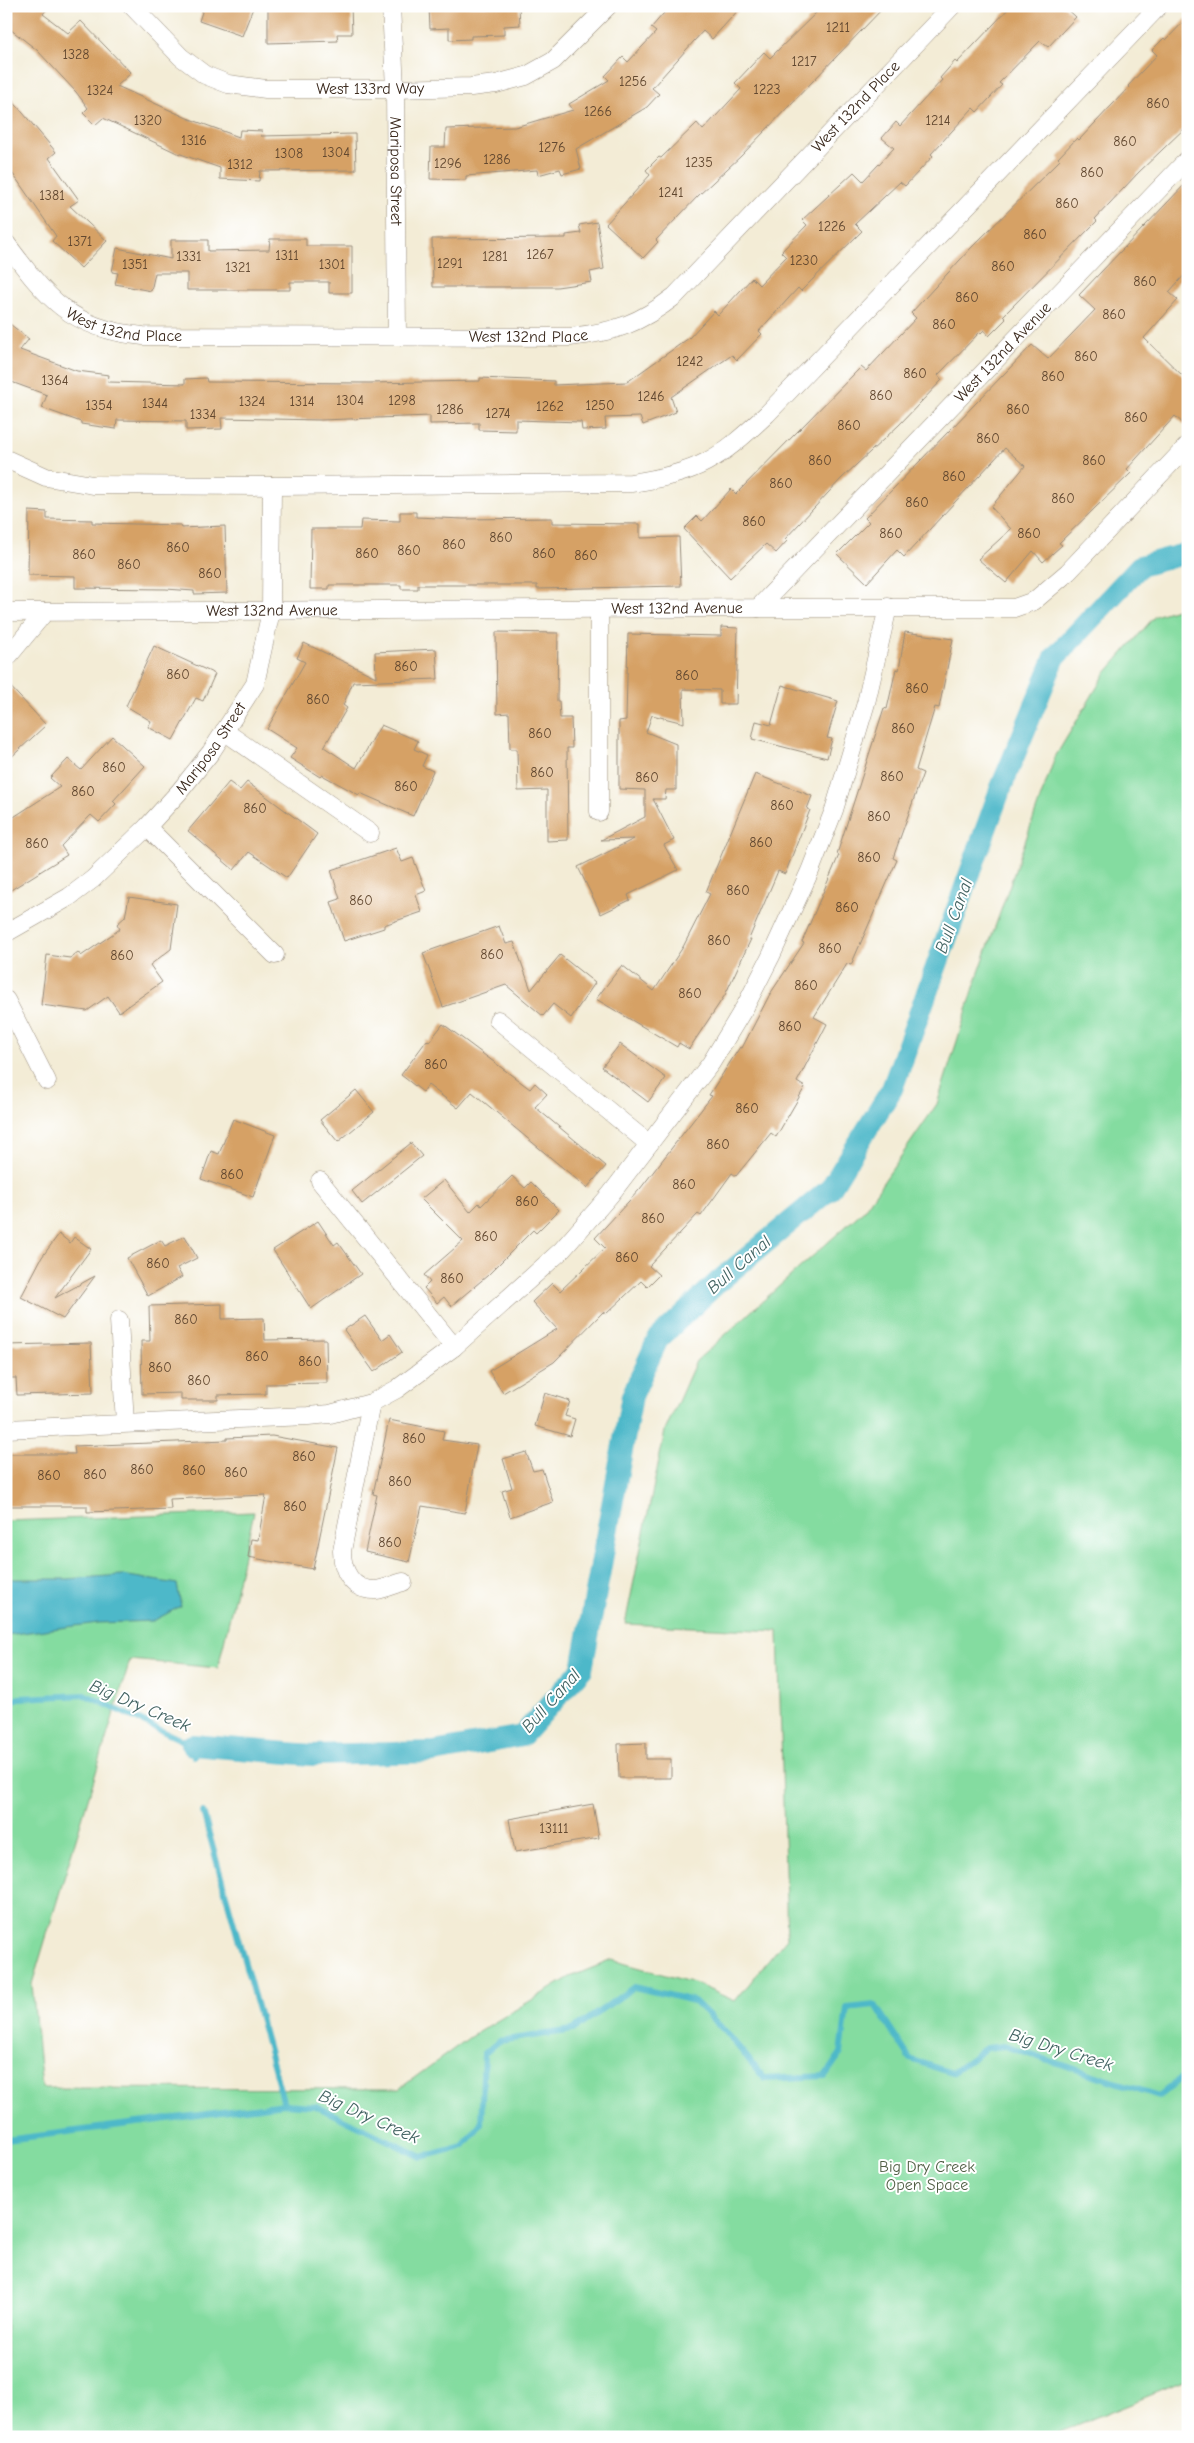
<svg xmlns="http://www.w3.org/2000/svg" width="1194" height="2443" viewBox="0 0 1194 2443" font-family="'Comic Neue',sans-serif">
  <style>
    .green { fill: #84dca0; stroke: #60835f }
    .water { fill: #4db8c9; stroke: #447174 }
    .lines { fill: none; stroke-linecap: round; stroke-linejoin: round }
    .stream { stroke: #4db8c9; stroke-width: 6 }
    .canal { stroke: #4db8c9; stroke-width: 22 }
    .building { fill: #d6a165 }
    .minor-casing { stroke: #978b7a; stroke-width: 19 }
    .minor { stroke: #fff; stroke-width: 18 }
    .labels { text-anchor: middle; dominant-baseline: central; stroke-width: 4; stroke-linejoin: round; paint-order: stroke }
    .number-label { font-size: 14px; fill: #624830 }
    .street-label { font-size: 16px; fill: #3b2a1e; stroke: #fff }
    .park-label { font-size: 16px; fill: #515f45; stroke: #fff }
    .water-label { font-size: 18px; font-style: italic; fill: #426362; stroke: #fff }
  </style>
  <rect width="100%" height="100%" fill="#fff"/>
  <filter id="ink" filterUnits="userSpaceOnUse"><feTurbulence type="fractalNoise" baseFrequency=".02" numOctaves="2"/><feDisplacementMap in="SourceGraphic" scale="10" xChannelSelector="R" yChannelSelector="G"/><feConvolveMatrix kernelMatrix="1 2 1 2 8 2 1 2 1" color-interpolation-filters="sRGB"/></filter>
  <filter id="wash" filterUnits="userSpaceOnUse"><feTurbulence type="fractalNoise" baseFrequency=".0096" numOctaves="4" result="noise"/><feDisplacementMap in="SourceGraphic" scale="20" xChannelSelector="R" yChannelSelector="G"/><feGaussianBlur stdDeviation="1.12" result="paint"/><feColorMatrix in="noise" values="0 0 0 0 0 0 0 0 0 0 0 0 0 0 0 0 0 1.4 0 .05"/><feComposite in="paint" operator="in"/></filter>
  <g filter="url(#wash)">
    <rect width="100%" height="100%" fill="#f3ecd6"/>
    <path class="green" d="M 1188,605 L 1188,2380 L 1047,2437 L 6,2437 L 6,1521 L 254,1512 L 218,1668 L 130,1660 L 32,1984 L 42,2088 L 399,2089 L 470,2037 L 570,1977 L 612,1960 L 694,1983 L 735,2001 L 787,1938 L 778,1631 L 625,1624 L 665,1431 L 696,1361 L 864,1210 L 937,1104 L 977,978 L 1055,757 L 1105,674 L 1155,616 Z"/>
    <path class="water" d="M 122,1575 L 177,1584 L 181,1606 L 153,1621 L 98,1623 L 6,1635 L 6,1579 L 67,1579 Z"/>
    <g class="lines">
      <path class="stream" d="M 6,1704 L 19,1698 L 86,1695 L 192,1745 L 194,1756
        M 203,1812 L 284,2104 L 316,2106 L 422,2157 L 463,2146 L 481,2124 L 484,2054 L 499,2041 L 573,2030 L 634,1987 L 694,2001 L 725,2031 L 765,2079 L 825,2076 L 841,2053 L 847,2008 L 875,2005 L 910,2059 L 952,2073 L 986,2048 L 1004,2046 L 1159,2096 L 1188,2072
        M 6,2140 L 284,2104"/>
      <path class="canal" d="M 192,1745 L 312,1755 L 434,1752 L 522,1736 L 582,1669 L 632,1396 L 658,1339 L 718,1282 L 830,1189 L 892,1089 L 1000,790 L 1055,657 L 1140,566 L 1188,553"/>
    </g>
    <g id="blocks">
      <path class="building" d="M 6,6 L 49,6 L 43,14 L 68,33 L 81,21 L 131,73 L 117,86 L 187,118 L 239,137 L 240,130 L 262,131 L 261,136 L 355,134 L 356,170 L 260,171 L 259,181 L 220,179 L 220,168 L 175,152 L 103,118 L 95,125 L 83,113 L 88,108 L 76,92 L 37,50 L 6,26 Z
        M 204,6 L 244,6 L 253,8 L 242,36 L 199,21 Z
        M 351,6 L 352,34 L 337,34 L 338,41 L 268,43 L 268,8 Z
        M 429,6 L 519,6 L 520,25 L 504,26 L 504,35 L 471,36 L 471,39 L 449,40 L 449,28 L 430,29 Z
        M 670,6 L 742,6 L 712,39 L 703,31 L 652,88 L 659,94 L 647,107 L 576,149 L 581,169 L 562,174 L 560,169 L 538,175 L 537,170 L 466,176 L 466,180 L 430,179 L 431,147 L 445,147 L 446,129 L 515,127 L 573,110 L 569,104 L 609,80 L 605,76 L 623,57 L 628,62 L 656,32 L 651,28 Z
        M 823,6 L 885,6 L 741,156 L 699,195 L 656,240 L 658,242 L 643,258 L 606,224 L 650,175 L 646,170 L 659,157 L 661,158 L 697,123 L 703,130 L 741,89 L 735,83 L 764,52 L 770,58 Z
        M 1011,6 L 1064,6 L 1076,17 L 1048,47 L 1040,41 L 999,83 L 1002,85 L 977,112 L 973,108 L 931,154 L 933,156 L 905,186 L 900,182 L 855,224 L 862,231 L 801,291 L 798,288 L 759,331 L 762,334 L 737,360 L 732,355 L 671,397 L 676,412 L 643,425 L 640,417 L 605,418 L 606,429 L 582,430 L 581,422 L 516,420 L 516,431 L 479,430 L 479,423 L 430,424 L 430,416 L 321,420 L 221,418 L 222,429 L 186,430 L 186,421 L 117,420 L 116,429 L 81,424 L 81,422 L 42,408 L 47,395 L 6,380 L 6,321 L 29,339 L 20,350 L 77,371 L 109,375 L 108,382 L 185,384 L 185,379 L 206,378 L 207,382 L 369,383 L 480,381 L 480,378 L 554,381 L 554,385 L 627,382 L 689,338 L 714,311 L 718,315 L 752,278 L 759,285 L 786,257 L 781,252 L 807,225 L 802,220 L 854,172 L 863,181 L 894,148 L 882,138 L 896,122 L 900,126 L 942,80 L 940,78 L 955,61 L 957,63 Z
        M 1188,17 L 1188,125 L 1138,173 L 1095,219 L 1097,221 L 1003,316 L 1006,319 L 989,336 L 984,330 L 981,333 L 980,332 L 938,375 L 942,380 L 899,425 L 842,478 L 785,539 L 787,541 L 776,553 L 766,544 L 730,578 L 684,529 L 697,516 L 702,521 L 731,489 L 736,494 L 861,367 L 866,371 L 916,318 L 911,313 L 972,247 L 1060,160 L 1058,158 L 1077,138 L 1079,140 L 1129,87 L 1128,86 L 1157,55 L 1152,50 L 1164,38 L 1166,40 Z
        M 6,93 L 56,152 L 49,158 L 79,200 L 70,206 L 107,241 L 81,268 L 52,241 L 56,236 L 6,164 Z
        M 1188,181 L 1188,271 L 1169,292 L 1178,300 L 1144,338 L 1188,381 L 1188,428 L 1175,416 L 1127,469 L 1131,473 L 1059,543 L 1062,545 L 1043,562 L 1033,551 L 1006,583 L 978,559 L 1011,529 L 991,507 L 1025,466 L 1005,448 L 904,557 L 897,550 L 867,583 L 837,554 L 869,522 L 865,518 L 1032,345 L 1048,359 L 1095,310 L 1079,295 Z
        M 597,222 L 604,269 L 590,272 L 592,282 L 557,287 L 433,287 L 432,239 L 566,238 L 566,235 L 581,233 L 579,225 Z
        M 270,239 L 306,239 L 306,246 L 352,246 L 352,293 L 329,293 L 329,282 L 290,282 L 290,290 L 187,290 L 187,273 L 155,273 L 151,291 L 115,284 L 118,273 L 112,272 L 117,248 L 171,259 L 171,240 L 208,240 L 208,251 L 269,250 Z
        M 29,511 L 47,512 L 47,519 L 92,520 L 92,523 L 181,525 L 181,528 L 225,526 L 227,593 L 194,594 L 194,591 L 166,589 L 75,588 L 75,576 L 28,575 Z
        M 400,512 L 416,512 L 416,517 L 463,519 L 552,518 L 552,523 L 640,524 L 640,538 L 679,537 L 681,586 L 537,589 L 537,585 L 418,585 L 418,589 L 401,589 L 401,585 L 329,585 L 329,589 L 310,589 L 311,529 L 360,529 L 361,520 L 400,521 Z
        M 721,627 L 738,628 L 736,704 L 720,704 L 720,690 L 683,689 L 684,723 L 652,715 L 646,732 L 676,744 L 676,790 L 666,790 L 665,799 L 653,799 L 674,840 L 664,845 L 678,870 L 628,895 L 630,900 L 601,914 L 578,867 L 634,839 L 601,840 L 645,817 L 645,790 L 619,789 L 619,721 L 626,720 L 628,634 L 721,636 Z
        M 496,632 L 558,633 L 557,701 L 559,701 L 560,718 L 571,718 L 572,748 L 567,748 L 568,840 L 547,841 L 547,790 L 518,791 L 517,749 L 510,749 L 509,713 L 497,714 Z
        M 905,632 L 953,639 L 939,708 L 935,707 L 916,770 L 923,773 L 893,858 L 897,860 L 851,965 L 847,964 L 814,1017 L 827,1024 L 797,1082 L 805,1087 L 776,1137 L 771,1133 L 736,1176 L 732,1173 L 701,1216 L 698,1214 L 649,1266 L 659,1275 L 647,1287 L 641,1281 L 606,1314 L 603,1312 L 554,1362 L 503,1393 L 489,1371 L 557,1329 L 532,1302 L 552,1283 L 560,1291 L 605,1248 L 595,1238 L 640,1189 L 712,1096 L 709,1095 L 740,1047 L 742,1048 L 770,994 L 804,943 L 802,942 L 839,855 L 837,854 L 884,708 L 887,709 L 896,669 L 899,670 Z
        M 304,643 L 376,677 L 375,652 L 436,649 L 438,679 L 353,682 L 343,705 L 347,708 L 324,747 L 356,768 L 381,725 L 418,741 L 414,749 L 427,755 L 422,766 L 433,771 L 413,816 L 360,793 L 359,795 L 322,775 L 320,777 L 290,758 L 297,748 L 267,729 L 305,662 L 297,658 Z
        M 154,646 L 215,674 L 203,701 L 196,698 L 173,740 L 148,727 L 151,721 L 126,706 Z
        M 6,682 L 46,725 L 6,762 Z
        M 782,685 L 838,701 L 827,738 L 832,739 L 827,758 L 752,739 L 756,721 L 771,725 Z
        M 112,736 L 145,766 L 113,801 L 116,804 L 99,822 L 91,815 L 61,846 L 67,855 L 6,893 L 6,822 L 60,787 L 50,778 L 68,759 L 81,770 Z
        M 755,774 L 812,796 L 807,809 L 810,810 L 785,874 L 778,871 L 749,939 L 751,939 L 725,995 L 689,1049 L 679,1043 L 677,1047 L 596,999 L 622,965 L 654,991 L 683,947 L 710,894 L 706,892 Z
        M 229,782 L 240,790 L 247,782 L 317,834 L 287,878 L 249,852 L 234,870 L 188,831 Z
        M 396,848 L 402,862 L 413,858 L 426,891 L 416,895 L 422,912 L 384,925 L 384,928 L 344,941 L 331,902 L 340,899 L 331,870 Z
        M 129,897 L 177,904 L 171,949 L 150,965 L 162,982 L 119,1012 L 108,996 L 87,1011 L 41,1005 L 47,955 L 70,958 L 78,952 L 81,956 L 120,929 L 117,924 L 125,917 Z
        M 499,926 L 506,944 L 514,942 L 531,990 L 560,955 L 595,983 L 571,1018 L 553,1004 L 543,1016 L 506,985 L 443,1007 L 423,953 Z
        M 443,1024 L 530,1089 L 535,1083 L 547,1094 L 535,1107 L 606,1166 L 587,1188 L 472,1092 L 458,1108 L 428,1085 L 423,1092 L 401,1075 L 427,1040 L 429,1042 Z
        M 620,1044 L 666,1078 L 648,1102 L 602,1067 Z
        M 356,1090 L 374,1112 L 338,1142 L 320,1120 Z
        M 233,1119 L 275,1135 L 253,1197 L 201,1179 L 211,1151 L 219,1154 Z
        M 411,1143 L 422,1156 L 362,1204 L 352,1191 Z
        M 512,1176 L 525,1188 L 531,1182 L 559,1210 L 536,1233 L 533,1230 L 487,1276 L 451,1306 L 444,1297 L 437,1303 L 424,1288 L 430,1282 L 424,1275 L 463,1241 L 421,1199 L 444,1180 L 470,1212 L 479,1203 L 481,1206 Z
        M 318,1221 L 334,1245 L 338,1242 L 361,1274 L 311,1309 L 273,1250 Z
        M 59,1234 L 70,1243 L 74,1237 L 91,1249 L 55,1298 L 95,1276 L 63,1319 L 21,1297 L 42,1257 Z
        M 185,1236 L 197,1258 L 177,1268 L 182,1277 L 148,1296 L 127,1258 L 161,1240 L 165,1246 Z
        M 222,1304 L 222,1319 L 264,1318 L 265,1340 L 326,1339 L 327,1383 L 266,1384 L 266,1394 L 218,1395 L 218,1400 L 181,1400 L 181,1393 L 142,1394 L 141,1341 L 150,1341 L 149,1306 Z
        M 365,1316 L 382,1340 L 390,1334 L 402,1352 L 374,1372 L 344,1330 Z
        M 91,1343 L 93,1393 L 17,1395 L 16,1378 L 6,1378 L 6,1345 Z
        M 545,1393 L 570,1401 L 565,1416 L 575,1419 L 570,1436 L 535,1426 Z
        M 389,1420 L 444,1431 L 442,1440 L 477,1445 L 465,1513 L 422,1506 L 409,1562 L 365,1552 L 377,1495 L 373,1494 Z
        M 272,1436 L 338,1448 L 313,1569 L 248,1557 L 251,1539 L 258,1540 L 266,1495 L 170,1499 L 171,1509 L 87,1512 L 87,1506 L 6,1506 L 6,1454 L 75,1454 L 74,1446 L 227,1440 L 227,1438 Z
        M 526,1452 L 533,1471 L 542,1469 L 553,1502 L 510,1517 L 502,1491 L 512,1488 L 503,1459 Z
        M 646,1743 L 646,1759 L 671,1759 L 671,1778 L 619,1778 L 618,1744 Z
        M 593,1804 L 599,1838 L 515,1852 L 509,1819 Z"/>
    </g>
  </g>
  <g filter="url(#ink)">
    <use href="#blocks" fill-opacity="0" stroke="#978b7a" stroke-width="1"/>
    <g class="lines">
      <g class="minor-casing">
        <g id="minor">
          <path id="s1" d="M 132,6 L 181,57 L 205,75 L 228,84 L 266,89 L 395,89 L 471,87 L 496,84 L 526,76 L 553,61 L 608,6"/>
          <path id="s2" d="M 391,6 L 395,89 L 397,336"/>
          <path id="s3" d="M 6,243 C 47,298 70,329 143,336 L 570,337 C 615,332 639,324 675,296 L 952,6"/>
          <path d="M 6,459 L 46,477 L 93,485 L 272,486 L 631,483 C 699,473 718,460 767,414 L 1159,6"/>
          <path d="M 758,608 L 1014,608 L 1034,601 L 1068,572 L 1188,445"/>
          <path id="s4" d="M 6,612 L 758,608 L 1188,159"/>
          <path d="M 6,659 L 45,612"/>
          <path d="M 224,731 L 370,833"/>
          <path d="M 599,812 L 599,609"/>
          <path d="M 147,827 L 275,955"/>
          <path id="s5" d="M 6,933 L 69,897 L 93,879 L 147,827 L 179,792 L 211,752 L 255,684 L 271,611 L 272,486"/>
          <path d="M 6,1000 L 47,1081"/>
          <path d="M 498,1020 L 649,1144"/>
          <path d="M 320,1181 L 454,1347"/>
          <path d="M 119,1320 L 125,1423"/>
          <path d="M 371,1403 L 342,1551 C 342,1571 352,1591 376,1590 C 385,1589 395,1584 403,1582"/>
          <path d="M 6,1429 L 308,1416 L 330,1414 L 371,1403 L 397,1389 L 454,1347 L 562,1250 L 610,1195 L 711,1063 L 746,1005 L 771,956 L 810,871 L 834,810 L 866,703 L 888,607"/>
        </g>
      </g>
      <use href="#minor" class="minor"/>
    </g>
  </g>
  <g class="labels">
    <g class="number-label">
      <text x="838" y="27">1211</text>
      <text x="76" y="54">1328</text>
      <text x="804" y="61">1217</text>
      <text x="633" y="81">1256</text>
      <text x="767" y="89">1223</text>
      <text x="100" y="90">1324</text>
      <text x="1158" y="103">860</text>
      <text x="598" y="111">1266</text>
      <text x="148" y="120">1320</text>
      <text x="938" y="120">1214</text>
      <text x="194" y="140">1316</text>
      <text x="1125" y="141">860</text>
      <text x="552" y="147">1276</text>
      <text x="336" y="152">1304</text>
      <text x="289" y="153">1308</text>
      <text x="497" y="159">1286</text>
      <text x="699" y="162">1235</text>
      <text x="448" y="163">1296</text>
      <text x="240" y="164">1312</text>
      <text x="1092" y="172">860</text>
      <text x="671" y="192">1241</text>
      <text x="52" y="195">1381</text>
      <text x="1067" y="203">860</text>
      <text x="832" y="226">1226</text>
      <text x="1035" y="234">860</text>
      <text x="80" y="241">1371</text>
      <text x="540" y="254">1267</text>
      <text x="287" y="255">1311</text>
      <text x="189" y="256">1331</text>
      <text x="495" y="256">1281</text>
      <text x="804" y="260">1230</text>
      <text x="450" y="263">1291</text>
      <text x="135" y="264">1351</text>
      <text x="332" y="264">1301</text>
      <text x="1003" y="266">860</text>
      <text x="238" y="267">1321</text>
      <text x="1145" y="281">860</text>
      <text x="967" y="297">860</text>
      <text x="1114" y="314">860</text>
      <text x="944" y="324">860</text>
      <text x="1086" y="356">860</text>
      <text x="690" y="361">1242</text>
      <text x="915" y="373">860</text>
      <text x="1053" y="376">860</text>
      <text x="55" y="380">1364</text>
      <text x="881" y="395">860</text>
      <text x="651" y="396">1246</text>
      <text x="350" y="400">1304</text>
      <text x="402" y="400">1298</text>
      <text x="252" y="401">1324</text>
      <text x="302" y="401">1314</text>
      <text x="155" y="403">1344</text>
      <text x="99" y="405">1354</text>
      <text x="600" y="405">1250</text>
      <text x="550" y="406">1262</text>
      <text x="450" y="409">1286</text>
      <text x="1018" y="409">860</text>
      <text x="498" y="413">1274</text>
      <text x="203" y="414">1334</text>
      <text x="1136" y="417">860</text>
      <text x="849" y="425">860</text>
      <text x="988" y="438">860</text>
      <text x="820" y="460">860</text>
      <text x="1094" y="460">860</text>
      <text x="954" y="476">860</text>
      <text x="781" y="483">860</text>
      <text x="1063" y="498">860</text>
      <text x="917" y="502">860</text>
      <text x="754" y="521">860</text>
      <text x="891" y="533">860</text>
      <text x="1029" y="533">860</text>
      <text x="501" y="537">860</text>
      <text x="454" y="544">860</text>
      <text x="178" y="547">860</text>
      <text x="409" y="550">860</text>
      <text x="367" y="553">860</text>
      <text x="544" y="553">860</text>
      <text x="84" y="554">860</text>
      <text x="586" y="555">860</text>
      <text x="129" y="564">860</text>
      <text x="210" y="573">860</text>
      <text x="406" y="666">860</text>
      <text x="178" y="674">860</text>
      <text x="687" y="675">860</text>
      <text x="917" y="688">860</text>
      <text x="318" y="699">860</text>
      <text x="903" y="728">860</text>
      <text x="540" y="733">860</text>
      <text x="114" y="767">860</text>
      <text x="542" y="772">860</text>
      <text x="892" y="776">860</text>
      <text x="647" y="777">860</text>
      <text x="406" y="786">860</text>
      <text x="83" y="791">860</text>
      <text x="782" y="805">860</text>
      <text x="255" y="808">860</text>
      <text x="879" y="816">860</text>
      <text x="761" y="842">860</text>
      <text x="37" y="843">860</text>
      <text x="869" y="857">860</text>
      <text x="738" y="890">860</text>
      <text x="361" y="900">860</text>
      <text x="847" y="907">860</text>
      <text x="719" y="940">860</text>
      <text x="830" y="948">860</text>
      <text x="492" y="954">860</text>
      <text x="122" y="955">860</text>
      <text x="806" y="985">860</text>
      <text x="690" y="993">860</text>
      <text x="790" y="1026">860</text>
      <text x="436" y="1064">860</text>
      <text x="747" y="1108">860</text>
      <text x="718" y="1144">860</text>
      <text x="232" y="1174">860</text>
      <text x="684" y="1184">860</text>
      <text x="527" y="1201">860</text>
      <text x="653" y="1218">860</text>
      <text x="486" y="1236">860</text>
      <text x="627" y="1257">860</text>
      <text x="158" y="1263">860</text>
      <text x="452" y="1278">860</text>
      <text x="186" y="1319">860</text>
      <text x="257" y="1356">860</text>
      <text x="310" y="1361">860</text>
      <text x="160" y="1367">860</text>
      <text x="199" y="1380">860</text>
      <text x="414" y="1438">860</text>
      <text x="304" y="1456">860</text>
      <text x="142" y="1469">860</text>
      <text x="194" y="1470">860</text>
      <text x="236" y="1472">860</text>
      <text x="95" y="1474">860</text>
      <text x="49" y="1475">860</text>
      <text x="400" y="1481">860</text>
      <text x="295" y="1506">860</text>
      <text x="390" y="1542">860</text>
      <text x="554" y="1828">13111</text>
    </g>
    <g class="street-label">
      <text stroke="none"><textPath href="#s1" startOffset="268">West 133rd Way</textPath></text>
      <text stroke="none"><textPath href="#s3" startOffset="976">West 132nd Place</textPath></text>
      <text stroke="none"><textPath href="#s2" startOffset="165">Mariposa Street</textPath></text>
      <text stroke="none"><textPath href="#s3" startOffset="152">West 132nd Place</textPath></text>
      <text stroke="none"><textPath href="#s3" startOffset="558">West 132nd Place</textPath></text>
      <text stroke="none"><textPath href="#s4" startOffset="1106">West 132nd Avenue</textPath></text>
      <text stroke="none"><textPath href="#s4" startOffset="671">West 132nd Avenue</textPath></text>
      <text stroke="none"><textPath href="#s4" startOffset="266">West 132nd Avenue</textPath></text>
      <text stroke="none"><textPath href="#s5" startOffset="279">Mariposa Street</textPath></text>
    </g>
    <g class="park-label">
      <text x="927" y="2167">Big Dry Creek<tspan x="927" dy="18">Open Space</tspan></text>
    </g>
    <g class="water-label">
      <text transform="translate(954 916) rotate(-70)">Bull Canal</text>
      <text transform="translate(739 1265) rotate(-41)">Bull Canal</text>
      <text transform="translate(551 1701) rotate(-48)">Bull Canal</text>
      <text transform="translate(140 1706) rotate(23)">Big Dry Creek</text>
      <text transform="translate(1061 2050) rotate(17)">Big Dry Creek</text>
      <text transform="translate(369 2117) rotate(24)">Big Dry Creek</text>
    </g>
  </g>
  <rect width="1194" height="2443" fill="none" stroke="#fff" stroke-width="25"/>
</svg>
